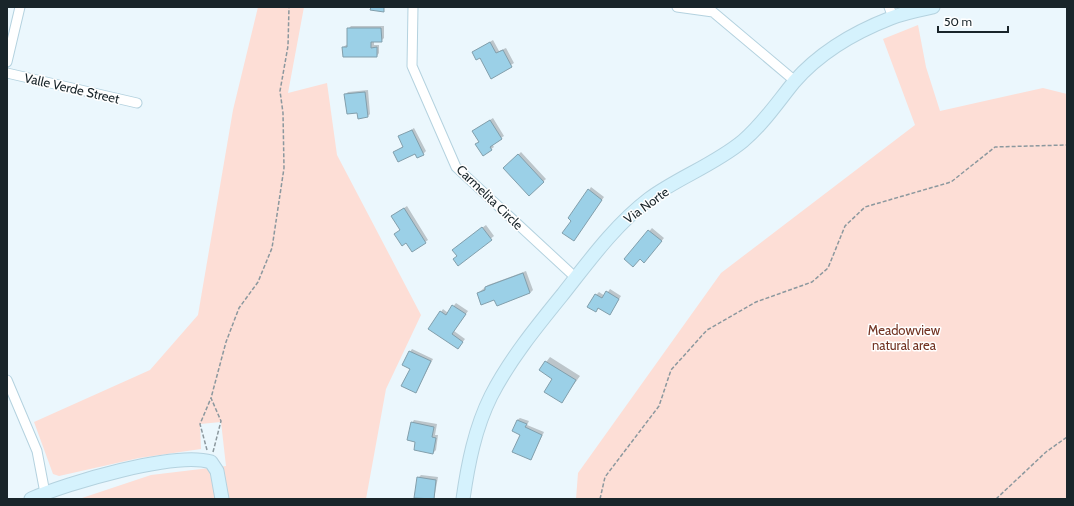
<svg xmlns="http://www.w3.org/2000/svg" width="1074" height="506" viewBox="0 0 1074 506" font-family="Cabin,sans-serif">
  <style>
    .green { fill: #fdded6 }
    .shadow { fill: #0003 }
    .building { fill: #9bd0e7; stroke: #829fac }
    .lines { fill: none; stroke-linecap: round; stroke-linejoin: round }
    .street-casing { stroke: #b4d2df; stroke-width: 11 }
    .secondary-casing { stroke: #b4d2df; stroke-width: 15 }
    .path { stroke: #8c989e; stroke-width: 1.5; stroke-dasharray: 4 2; stroke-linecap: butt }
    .street { stroke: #fff; stroke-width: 9 }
    .secondary { stroke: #d5f2fd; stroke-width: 13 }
    .labels { text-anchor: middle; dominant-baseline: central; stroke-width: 3; stroke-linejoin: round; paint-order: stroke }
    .street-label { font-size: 13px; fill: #19252a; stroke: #fff }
    .park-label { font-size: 13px; fill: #723322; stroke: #fff }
  </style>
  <rect width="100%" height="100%" fill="#ebf7fd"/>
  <path class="green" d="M 258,7 L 304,7 L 288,93 L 327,83 L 337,155 L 421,315 L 386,389 L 366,499 L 79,499 L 151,475 L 226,466 L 221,422 L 200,424 L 201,449 L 139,458 L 59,476 L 53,474 L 34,422 L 150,370 L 198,315 L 233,110 Z
    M 918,25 L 926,67 L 940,111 L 1043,88 L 1067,94 L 1067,499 L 576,499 L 578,473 L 721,273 L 915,125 L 883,39 Z"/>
  <path class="shadow" d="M 351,26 L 384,26 L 384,38 L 381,41 L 374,41 L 374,45 L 379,45 L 379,53 L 377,56 L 343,47 L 348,44 L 348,29 Z
    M 493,40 L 499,51 L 506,48 L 514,63 L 492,77 L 480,56 L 473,52 Z
    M 368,90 L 370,114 L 368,116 L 358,112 L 345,95 L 348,92 Z
    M 493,118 L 504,136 L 492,144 L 494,147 L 491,149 L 477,144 L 480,141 L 473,131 Z
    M 414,128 L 426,151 L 423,154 L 394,152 L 404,146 L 400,137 Z
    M 521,152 L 546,179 L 529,194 L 505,168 Z
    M 591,187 L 604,197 L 576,237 L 572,220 Z
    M 407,206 L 428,240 L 412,251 L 392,216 Z
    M 486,225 L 494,236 L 458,264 L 456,247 Z
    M 652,228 L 664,238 L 646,259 L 625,259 Z
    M 526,271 L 533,290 L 530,293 L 497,305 L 495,298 L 478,293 L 488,285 Z
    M 610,289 L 621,296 L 612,311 L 610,314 L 599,307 L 595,311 L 596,295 L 599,292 L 605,296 Z
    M 456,303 L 468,311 L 454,331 L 465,339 L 458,348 L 441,312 L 443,309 L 448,313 Z
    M 412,349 L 433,359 L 416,392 L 410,352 Z
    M 550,357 L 580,376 L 561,402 L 554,378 L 540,370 Z
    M 520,418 L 529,421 L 527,425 L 544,432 L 531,459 L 517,420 Z
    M 414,420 L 437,424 L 435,435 L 438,435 L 436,450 L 433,453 L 412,423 Z
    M 421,475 L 438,477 L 434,499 L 418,499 L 418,478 Z"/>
  <path class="building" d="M 371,7 L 384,7 L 384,12 L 370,10 Z
    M 347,28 L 381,28 L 382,42 L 371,42 L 371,48 L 377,47 L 377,57 L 343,57 L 342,47 L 347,47 Z
    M 490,42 L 496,53 L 503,50 L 512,67 L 491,79 L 480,58 L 476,60 L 472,52 Z
    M 365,92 L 368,117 L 358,119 L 357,113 L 347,114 L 344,94 Z
    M 490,120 L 502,139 L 490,147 L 492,150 L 483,156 L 475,144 L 479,142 L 472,131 Z
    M 412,130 L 424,155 L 417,158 L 415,154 L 398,162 L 393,152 L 403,147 L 398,136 Z
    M 518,154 L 544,182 L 529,196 L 503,168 Z
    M 588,189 L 602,200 L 574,241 L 562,233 L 571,221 L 568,218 Z
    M 404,208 L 426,243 L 412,252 L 406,243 L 402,246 L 394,234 L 400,230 L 391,216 Z
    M 482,227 L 492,240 L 458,266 L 453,259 L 457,256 L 452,250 Z
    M 648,230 L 662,241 L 644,263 L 640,259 L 633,267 L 624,259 Z
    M 523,273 L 530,293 L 497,306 L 494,300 L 481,305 L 477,293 L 485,290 L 485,287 Z
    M 606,291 L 619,299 L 610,315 L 598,308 L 596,312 L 587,307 L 595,294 L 602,298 Z
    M 452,305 L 466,314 L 452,334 L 463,342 L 458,349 L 428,329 L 440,311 L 446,315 Z
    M 409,351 L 431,361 L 416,393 L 401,386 L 410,369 L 402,365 Z
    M 545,361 L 576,380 L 562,403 L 544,392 L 552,379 L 539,370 Z
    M 517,420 L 527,424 L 525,427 L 542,435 L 531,460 L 512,452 L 520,435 L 512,431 Z
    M 411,422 L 434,427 L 432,437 L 436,438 L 433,454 L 414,450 L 415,442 L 407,440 Z
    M 417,477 L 436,480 L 434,499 L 414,498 Z"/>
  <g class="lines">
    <g class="street-casing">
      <path id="street" d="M 413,7 L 412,66 L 456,167 L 576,278
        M 677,7 L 713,12 L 795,81
        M 889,7 L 893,17
        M 7,62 L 20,7
        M 7,73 L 137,103
        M 7,380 L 37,451 L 45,493"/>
    </g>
    <g class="secondary-casing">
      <path id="secondary" d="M 31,499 C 67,483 175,451 211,462 L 217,471 L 222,499
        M 463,499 C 468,464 475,428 491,396 C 510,359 537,326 563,294 C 589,261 615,225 649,199 C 677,178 714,165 743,141 C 763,124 777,103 794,82 C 820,52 855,32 891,18 C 904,13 919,10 933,7"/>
    </g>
    <path class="path" d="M 207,450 L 200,424 L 211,398
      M 213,452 L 221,421 L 211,398 L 226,342 L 239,308 L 258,282 L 272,248 L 284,168 L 283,113 L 280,91 L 288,46 L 289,7
      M 600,499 L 605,477 L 659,406 L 671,370 L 707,330 L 756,302 L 812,282 L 828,268 L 845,226 L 865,207 L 951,182 L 995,147 L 1067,145
      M 996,499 L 1046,452 L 1067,437"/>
    <use href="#street" class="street"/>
    <use href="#secondary" class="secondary"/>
  </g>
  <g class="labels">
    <g class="street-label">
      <text transform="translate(72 88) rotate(13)">Valle Verde Street</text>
      <text transform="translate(490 197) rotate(44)">Carmelita Circle</text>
      <text transform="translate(646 205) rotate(-36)">Via Norte</text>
    </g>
    <g class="park-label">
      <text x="904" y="330">Meadowview<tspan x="904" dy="15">natural area</tspan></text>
    </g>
  </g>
  <rect width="1074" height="506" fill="none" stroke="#19252a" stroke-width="16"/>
  <path d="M938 26v6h70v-6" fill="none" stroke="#19252a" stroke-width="2"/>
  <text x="944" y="26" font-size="12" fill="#19252a" stroke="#ffffff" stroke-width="3" paint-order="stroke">50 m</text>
</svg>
